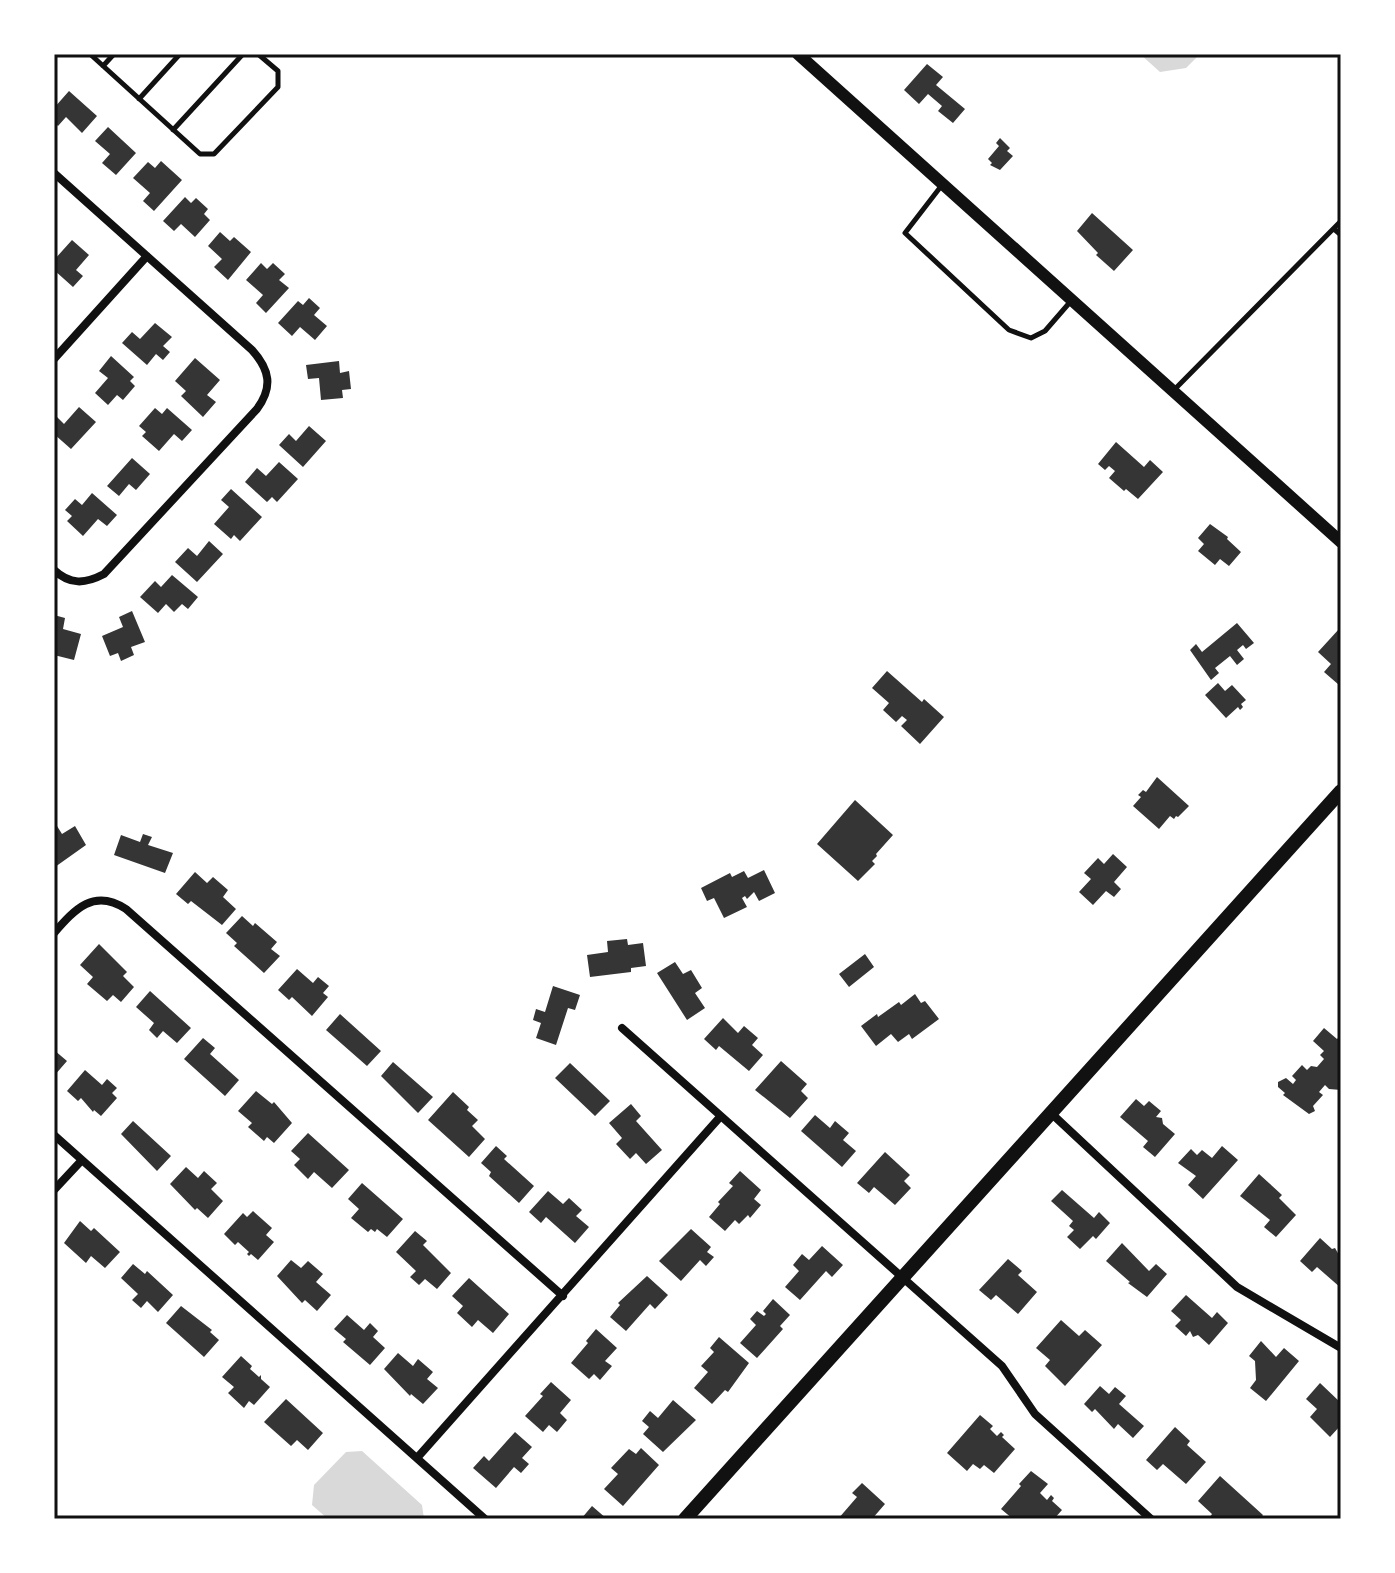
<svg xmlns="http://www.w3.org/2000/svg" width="1395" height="1573" viewBox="0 0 1395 1573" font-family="'Fira Sans',sans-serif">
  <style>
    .water { fill: #d9d9d9 }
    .building { fill: #353535 }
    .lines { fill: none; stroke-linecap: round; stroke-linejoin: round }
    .service { stroke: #111; stroke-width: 5 }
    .minor { stroke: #111; stroke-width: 8 }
    .tertiary { stroke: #111; stroke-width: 12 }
    .secondary { stroke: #111; stroke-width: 14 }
    .neatline { fill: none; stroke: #111; stroke-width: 3 }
  </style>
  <rect width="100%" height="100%" fill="#fff"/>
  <path class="water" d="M 1140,54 L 1200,54 L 1186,68 L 1160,72 Z
    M 362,1451 L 422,1505 L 424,1519 L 328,1519 L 312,1505 L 314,1485 L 346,1452 Z"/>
  <path class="building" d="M 927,64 L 943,77 L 936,85 L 965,109 L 953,123 L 938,111 L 942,106 L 928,94 L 919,104 L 904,90 Z
    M 69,91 L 97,116 L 82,133 L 66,117 L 58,126 L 54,122 L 54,108 Z
    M 108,127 L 136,153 L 116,175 L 102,163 L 110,154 L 95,141 Z
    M 1000,138 L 1010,148 L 1007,151 L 1013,156 L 1000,170 L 990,165 L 992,163 L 988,159 L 999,146 L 996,143 Z
    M 161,161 L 182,180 L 154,211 L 143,201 L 150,193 L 133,178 L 148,162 L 155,168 Z
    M 185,197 L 191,203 L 196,198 L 208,209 L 204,214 L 210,220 L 195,237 L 181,224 L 174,231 L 163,221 Z
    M 1092,213 L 1133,250 L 1114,271 L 1096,255 L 1098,253 L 1077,231 Z
    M 220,232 L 230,241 L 234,237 L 251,252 L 228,280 L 214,267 L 222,259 L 208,246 Z
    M 72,240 L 89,255 L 76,270 L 83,276 L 73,287 L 54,270 L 54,260 Z
    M 261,263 L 267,269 L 273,263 L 285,274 L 279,280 L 289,288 L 266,313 L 256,303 L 263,295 L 246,280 Z
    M 309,298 L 320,308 L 314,315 L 327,326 L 315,340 L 300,327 L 292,336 L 278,323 L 298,301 L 303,305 Z
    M 155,323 L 172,337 L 163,346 L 170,352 L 163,360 L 156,354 L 147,365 L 122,343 L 132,332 L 140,339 Z
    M 111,356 L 134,377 L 130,381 L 135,386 L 123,400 L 117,395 L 108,405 L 95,393 L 108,378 L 99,371 Z
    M 195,358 L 220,380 L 207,395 L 216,402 L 203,417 L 181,396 L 186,391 L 175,381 Z
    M 339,361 L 340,373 L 349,371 L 351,389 L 342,390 L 343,398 L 321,400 L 319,378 L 308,379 L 306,365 Z
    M 79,407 L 96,422 L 71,449 L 54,434 L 54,419 L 56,416 L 64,424 Z
    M 155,408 L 162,414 L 167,408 L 192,430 L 182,441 L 174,434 L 159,451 L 142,436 L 146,432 L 139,426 Z
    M 309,426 L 326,441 L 303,467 L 279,445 L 289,434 L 296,441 Z
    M 1116,442 L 1144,467 L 1150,460 L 1163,472 L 1138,499 L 1126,489 L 1124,491 L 1109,478 L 1115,471 L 1109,466 L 1105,470 L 1098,464 Z
    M 132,458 L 150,474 L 136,490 L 129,484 L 119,496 L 107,486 Z
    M 279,462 L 298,479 L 277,502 L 272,497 L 267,502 L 245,482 L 257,468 L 266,476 Z
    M 231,489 L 262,517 L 240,541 L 234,535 L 231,539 L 214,524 L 229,507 L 221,500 Z
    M 92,493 L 117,515 L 107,526 L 98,519 L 83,536 L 67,521 L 72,516 L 65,510 L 75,499 L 82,505 Z
    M 1210,524 L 1228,537 L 1227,539 L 1241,552 L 1229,566 L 1220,559 L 1215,565 L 1198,551 L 1204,544 L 1198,538 Z
    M 209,541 L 223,554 L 197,582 L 175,562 L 188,548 L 197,556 Z
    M 172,575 L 198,597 L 188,609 L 182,604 L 174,612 L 166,604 L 158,613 L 140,597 L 155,581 L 161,587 Z
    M 132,611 L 145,642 L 131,647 L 134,655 L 121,661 L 118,653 L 110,656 L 102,636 L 123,627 L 119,617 Z
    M 54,615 L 65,618 L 63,629 L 81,634 L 74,660 L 54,655 Z
    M 1237,623 L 1254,643 L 1246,649 L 1243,645 L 1237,650 L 1244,659 L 1237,665 L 1230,656 L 1215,668 L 1219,673 L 1211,680 L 1190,650 L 1196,644 L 1202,652 Z
    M 1339,629 L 1341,631 L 1339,685 L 1324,672 L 1331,664 L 1318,652 Z
    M 887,671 L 922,702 L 924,699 L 944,717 L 920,744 L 901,726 L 907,720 L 902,716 L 896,722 L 883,710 L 889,703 L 872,688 Z
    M 1218,683 L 1225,691 L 1232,685 L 1246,700 L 1241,704 L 1243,707 L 1240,710 L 1238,707 L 1226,718 L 1205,695 Z
    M 1157,777 L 1189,806 L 1178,817 L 1176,816 L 1174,819 L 1170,816 L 1159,829 L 1133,806 L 1141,797 L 1138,795 L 1143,790 L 1146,792 Z
    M 855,800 L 893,835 L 876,854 L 877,856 L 872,861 L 875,864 L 858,881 L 817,844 Z
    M 57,826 L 62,834 L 75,826 L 86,845 L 55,867 L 57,872 L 54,874 L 54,828 Z
    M 143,834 L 152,837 L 148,845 L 173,853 L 165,873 L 114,855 L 121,835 L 140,842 Z
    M 1113,854 L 1127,867 L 1114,882 L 1121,889 L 1114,897 L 1106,891 L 1093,905 L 1079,892 L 1091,879 L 1084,873 L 1098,858 L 1104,864 Z
    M 764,870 L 775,893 L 759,901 L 754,892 L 747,899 L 745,896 L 742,898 L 747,907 L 724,918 L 714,898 L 707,901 L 701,888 L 730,873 L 732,877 L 744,871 L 748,878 Z
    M 195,872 L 207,883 L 213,877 L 228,890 L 223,897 L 236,909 L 222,925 L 191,901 L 188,904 L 176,894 Z
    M 242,916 L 253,926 L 255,923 L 277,942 L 271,949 L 280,956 L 264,973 L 234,946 L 237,943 L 226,933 Z
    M 627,939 L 628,945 L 643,943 L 646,966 L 631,968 L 631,972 L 590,977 L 587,955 L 608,952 L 607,941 Z
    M 99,944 L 127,972 L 123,976 L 134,987 L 121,1002 L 113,995 L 107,1001 L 87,984 L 93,977 L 80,965 Z
    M 865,954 L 874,967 L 849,987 L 839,974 Z
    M 675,962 L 683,974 L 691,970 L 702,988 L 695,993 L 705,1008 L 687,1020 L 657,973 Z
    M 297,969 L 313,983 L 318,977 L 329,986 L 323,993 L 328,997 L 312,1016 L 292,997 L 289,1000 L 278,990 Z
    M 553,986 L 580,995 L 575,1010 L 568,1008 L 556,1045 L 536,1038 L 541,1023 L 533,1020 L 536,1009 L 545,1012 Z
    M 150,991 L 191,1028 L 177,1043 L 163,1031 L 157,1038 L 149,1030 L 154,1023 L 136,1007 Z
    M 915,994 L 921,1003 L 925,1001 L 939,1019 L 912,1039 L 909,1034 L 898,1042 L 891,1034 L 876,1046 L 861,1026 L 877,1014 L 878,1017 L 899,1002 L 901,1005 Z
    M 340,1014 L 381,1051 L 367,1066 L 326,1030 Z
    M 723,1018 L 738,1033 L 744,1026 L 758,1038 L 752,1045 L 763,1055 L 749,1071 L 719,1046 L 716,1050 L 704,1039 Z
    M 1324,1028 L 1337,1039 L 1341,1035 L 1341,1090 L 1329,1089 L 1325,1085 L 1319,1092 L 1323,1095 L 1313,1106 L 1315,1111 L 1309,1114 L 1283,1095 L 1285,1093 L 1278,1087 L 1278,1082 L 1286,1078 L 1293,1084 L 1296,1080 L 1292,1076 L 1302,1065 L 1307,1070 L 1311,1066 L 1317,1067 L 1324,1059 L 1320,1055 L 1324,1051 L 1313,1041 Z
    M 203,1038 L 215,1048 L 210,1054 L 239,1080 L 225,1096 L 184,1059 Z
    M 54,1050 L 67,1061 L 54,1076 Z
    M 781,1061 L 807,1084 L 801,1091 L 808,1098 L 790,1118 L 755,1090 Z
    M 393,1062 L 433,1097 L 418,1113 L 381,1076 Z
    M 570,1063 L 610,1101 L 595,1116 L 555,1078 Z
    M 85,1070 L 102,1085 L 107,1079 L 117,1088 L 112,1093 L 117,1098 L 101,1116 L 94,1110 L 93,1112 L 81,1098 L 78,1101 L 67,1091 Z
    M 256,1091 L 272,1104 L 274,1102 L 292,1123 L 274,1143 L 267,1137 L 264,1141 L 248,1127 L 252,1123 L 238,1111 Z
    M 453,1092 L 469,1107 L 467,1110 L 478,1120 L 472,1126 L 485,1139 L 469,1157 L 428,1120 Z
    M 1136,1099 L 1144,1106 L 1149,1101 L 1161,1111 L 1156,1117 L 1162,1118 L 1163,1124 L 1175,1134 L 1155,1157 L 1143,1147 L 1148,1141 L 1120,1117 Z
    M 631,1104 L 641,1116 L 636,1121 L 662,1150 L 646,1164 L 636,1153 L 630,1159 L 616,1144 L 622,1138 L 609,1123 Z
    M 815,1115 L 830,1128 L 835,1121 L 849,1133 L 843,1140 L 856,1151 L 842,1167 L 801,1131 Z
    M 133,1121 L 171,1156 L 157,1171 L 121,1134 Z
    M 308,1133 L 349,1170 L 332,1188 L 314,1172 L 308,1179 L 294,1165 L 300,1159 L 291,1151 Z
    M 496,1146 L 507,1156 L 504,1159 L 534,1186 L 519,1203 L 489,1176 L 491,1172 L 481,1163 Z
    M 1222,1146 L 1238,1160 L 1203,1199 L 1188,1185 L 1196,1176 L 1178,1163 L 1191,1149 L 1197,1155 L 1202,1150 L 1212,1158 Z
    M 885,1152 L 910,1175 L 904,1181 L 911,1188 L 895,1205 L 874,1187 L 869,1193 L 857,1183 Z
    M 186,1167 L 198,1178 L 204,1171 L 217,1183 L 211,1189 L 223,1201 L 208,1218 L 197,1208 L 195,1210 L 170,1184 Z
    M 740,1171 L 761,1190 L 754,1199 L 761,1205 L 750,1218 L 748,1215 L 739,1224 L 735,1220 L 725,1231 L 709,1217 L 720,1204 L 718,1202 L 733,1186 L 729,1183 Z
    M 1259,1174 L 1282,1195 L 1279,1198 L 1296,1215 L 1276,1237 L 1264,1227 L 1270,1220 L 1240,1196 Z
    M 362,1183 L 403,1219 L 387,1237 L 377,1229 L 375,1232 L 371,1229 L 368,1232 L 351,1218 L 359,1209 L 348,1199 Z
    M 1062,1190 L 1094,1218 L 1099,1212 L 1110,1223 L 1096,1239 L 1093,1236 L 1080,1249 L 1067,1237 L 1074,1230 L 1069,1226 L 1073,1221 L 1051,1201 Z
    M 548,1191 L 563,1204 L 569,1198 L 582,1210 L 576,1216 L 589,1227 L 575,1243 L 546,1217 L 541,1223 L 529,1212 Z
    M 253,1211 L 272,1228 L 266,1235 L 274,1242 L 258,1260 L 251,1254 L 249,1256 L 247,1254 L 249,1252 L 238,1242 L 235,1245 L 224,1234 L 243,1213 L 247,1217 Z
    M 80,1221 L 91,1231 L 94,1228 L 120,1252 L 105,1268 L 91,1256 L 86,1263 L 64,1243 Z
    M 691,1229 L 711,1247 L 707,1252 L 714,1257 L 706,1266 L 700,1260 L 681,1281 L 659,1261 Z
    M 415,1231 L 427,1241 L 423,1245 L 451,1273 L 437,1289 L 425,1279 L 419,1285 L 410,1277 L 416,1271 L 396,1252 Z
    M 1320,1238 L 1332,1249 L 1335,1248 L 1339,1255 L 1341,1253 L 1341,1288 L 1317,1267 L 1312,1272 L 1300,1261 Z
    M 1122,1243 L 1149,1271 L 1156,1264 L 1167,1274 L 1147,1297 L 1128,1283 L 1130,1282 L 1106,1261 Z
    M 822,1246 L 843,1265 L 832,1277 L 826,1271 L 800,1300 L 785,1287 L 799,1271 L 793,1265 L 802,1254 L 809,1260 Z
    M 1008,1259 L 1022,1271 L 1018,1275 L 1037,1292 L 1018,1314 L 996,1295 L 991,1300 L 979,1290 Z
    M 291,1260 L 301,1268 L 308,1261 L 323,1274 L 316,1282 L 331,1295 L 317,1311 L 305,1300 L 302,1303 L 277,1276 Z
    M 133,1264 L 145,1274 L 147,1271 L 173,1295 L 158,1312 L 147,1301 L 141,1308 L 132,1300 L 138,1294 L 121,1278 Z
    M 647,1276 L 668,1295 L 655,1309 L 650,1304 L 626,1331 L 610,1317 L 620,1305 L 618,1303 Z
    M 469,1278 L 509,1314 L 493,1333 L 478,1320 L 472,1327 L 457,1313 L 463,1306 L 452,1296 Z
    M 1186,1295 L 1212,1318 L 1217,1312 L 1228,1323 L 1209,1345 L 1198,1335 L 1193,1337 L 1190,1331 L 1186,1336 L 1175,1326 L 1181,1320 L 1171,1311 Z
    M 773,1299 L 790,1315 L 780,1326 L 783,1329 L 757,1358 L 740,1343 L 756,1325 L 750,1319 L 757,1311 L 764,1316 L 766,1314 L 763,1311 Z
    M 181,1306 L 212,1330 L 210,1332 L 219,1340 L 204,1357 L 166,1323 Z
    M 347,1315 L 364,1330 L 370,1323 L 378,1331 L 373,1337 L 385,1348 L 370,1365 L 343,1342 L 346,1339 L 334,1329 Z
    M 1061,1320 L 1079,1336 L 1085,1330 L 1102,1345 L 1065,1386 L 1045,1366 L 1050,1360 L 1036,1348 Z
    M 596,1329 L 617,1348 L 605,1361 L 612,1366 L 600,1380 L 594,1374 L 589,1379 L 571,1363 L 588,1343 L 586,1341 Z
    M 719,1337 L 749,1363 L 728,1392 L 725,1390 L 712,1404 L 694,1388 L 708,1372 L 701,1366 L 714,1352 L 710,1348 Z
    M 1261,1341 L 1276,1357 L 1284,1348 L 1299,1361 L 1266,1401 L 1250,1388 L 1256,1380 L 1255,1361 L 1249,1356 Z
    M 398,1353 L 413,1366 L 418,1359 L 433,1372 L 427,1379 L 438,1388 L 423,1404 L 411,1394 L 410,1396 L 384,1369 Z
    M 241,1356 L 252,1366 L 250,1369 L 259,1377 L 261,1375 L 261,1379 L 270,1387 L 254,1405 L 249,1401 L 244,1408 L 228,1393 L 234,1387 L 222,1377 Z
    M 551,1382 L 571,1400 L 560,1413 L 567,1420 L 557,1432 L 549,1425 L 543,1432 L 525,1416 L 543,1396 L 540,1394 Z
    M 1320,1383 L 1341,1403 L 1341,1425 L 1330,1437 L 1310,1417 L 1317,1409 L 1306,1399 Z
    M 1100,1386 L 1109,1394 L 1115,1387 L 1126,1396 L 1119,1404 L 1144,1426 L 1133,1438 L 1118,1424 L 1114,1429 L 1095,1409 L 1092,1412 L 1084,1404 Z
    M 286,1399 L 323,1433 L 308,1450 L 297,1440 L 291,1446 L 264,1422 Z
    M 673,1400 L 696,1420 L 663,1452 L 643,1434 L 649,1427 L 642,1421 L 650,1411 L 658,1418 Z
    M 980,1415 L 993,1426 L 990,1429 L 997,1436 L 1001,1432 L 1004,1435 L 1002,1437 L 1015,1449 L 994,1473 L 984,1465 L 980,1469 L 973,1464 L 967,1471 L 947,1453 Z
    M 1175,1427 L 1190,1441 L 1187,1445 L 1206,1462 L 1186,1484 L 1163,1464 L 1157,1470 L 1146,1460 Z
    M 515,1432 L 532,1447 L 522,1458 L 529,1464 L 521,1473 L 514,1467 L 496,1488 L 473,1468 L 484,1456 L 489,1461 Z
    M 641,1448 L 659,1465 L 623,1506 L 604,1489 L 618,1474 L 611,1468 L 629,1449 L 636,1454 Z
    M 1031,1471 L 1048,1484 L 1040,1493 L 1047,1500 L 1051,1495 L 1054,1498 L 1052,1501 L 1062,1510 L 1054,1519 L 1024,1519 L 1021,1516 L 1013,1519 L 1001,1509 L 1021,1486 L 1019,1484 Z
    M 1220,1476 L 1263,1515 L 1260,1519 L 1213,1519 L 1210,1517 L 1212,1514 L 1198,1501 Z
    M 862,1483 L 885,1504 L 872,1519 L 838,1519 L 857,1497 L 852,1493 Z
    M 592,1506 L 607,1519 L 581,1519 Z"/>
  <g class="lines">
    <path class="service" d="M 90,54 L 200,154 L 214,154 L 278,87 L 278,71 L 258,54
      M 103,66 L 114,54
      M 139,99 L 180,54
      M 173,130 L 243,54
      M 942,185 L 905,233 L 1009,330 L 1031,338 L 1045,331 L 1071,301
      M 1334,229 L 1341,235
      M 1174,390 L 1341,221"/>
    <path class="minor" d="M 54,173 L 252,350 C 270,370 273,387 257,409 L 104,574 C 85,584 70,585 54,570
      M 54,359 L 147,256
      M 54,933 C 75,909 94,888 126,909 L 563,1296
      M 622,1028 L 1002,1366 L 1035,1414 L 1151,1519
      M 1052,1114 L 1237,1287 L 1341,1348
      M 54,1135 L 485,1519
      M 54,1190 L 82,1160
      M 417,1458 L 720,1117"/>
    <path class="tertiary" d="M 798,54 L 1341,542"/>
    <path class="secondary" d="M 685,1519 L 1341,791"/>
  </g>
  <rect width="1395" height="1573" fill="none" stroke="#ffffff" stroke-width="112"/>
  <rect x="56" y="56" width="1283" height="1461" class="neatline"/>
</svg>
